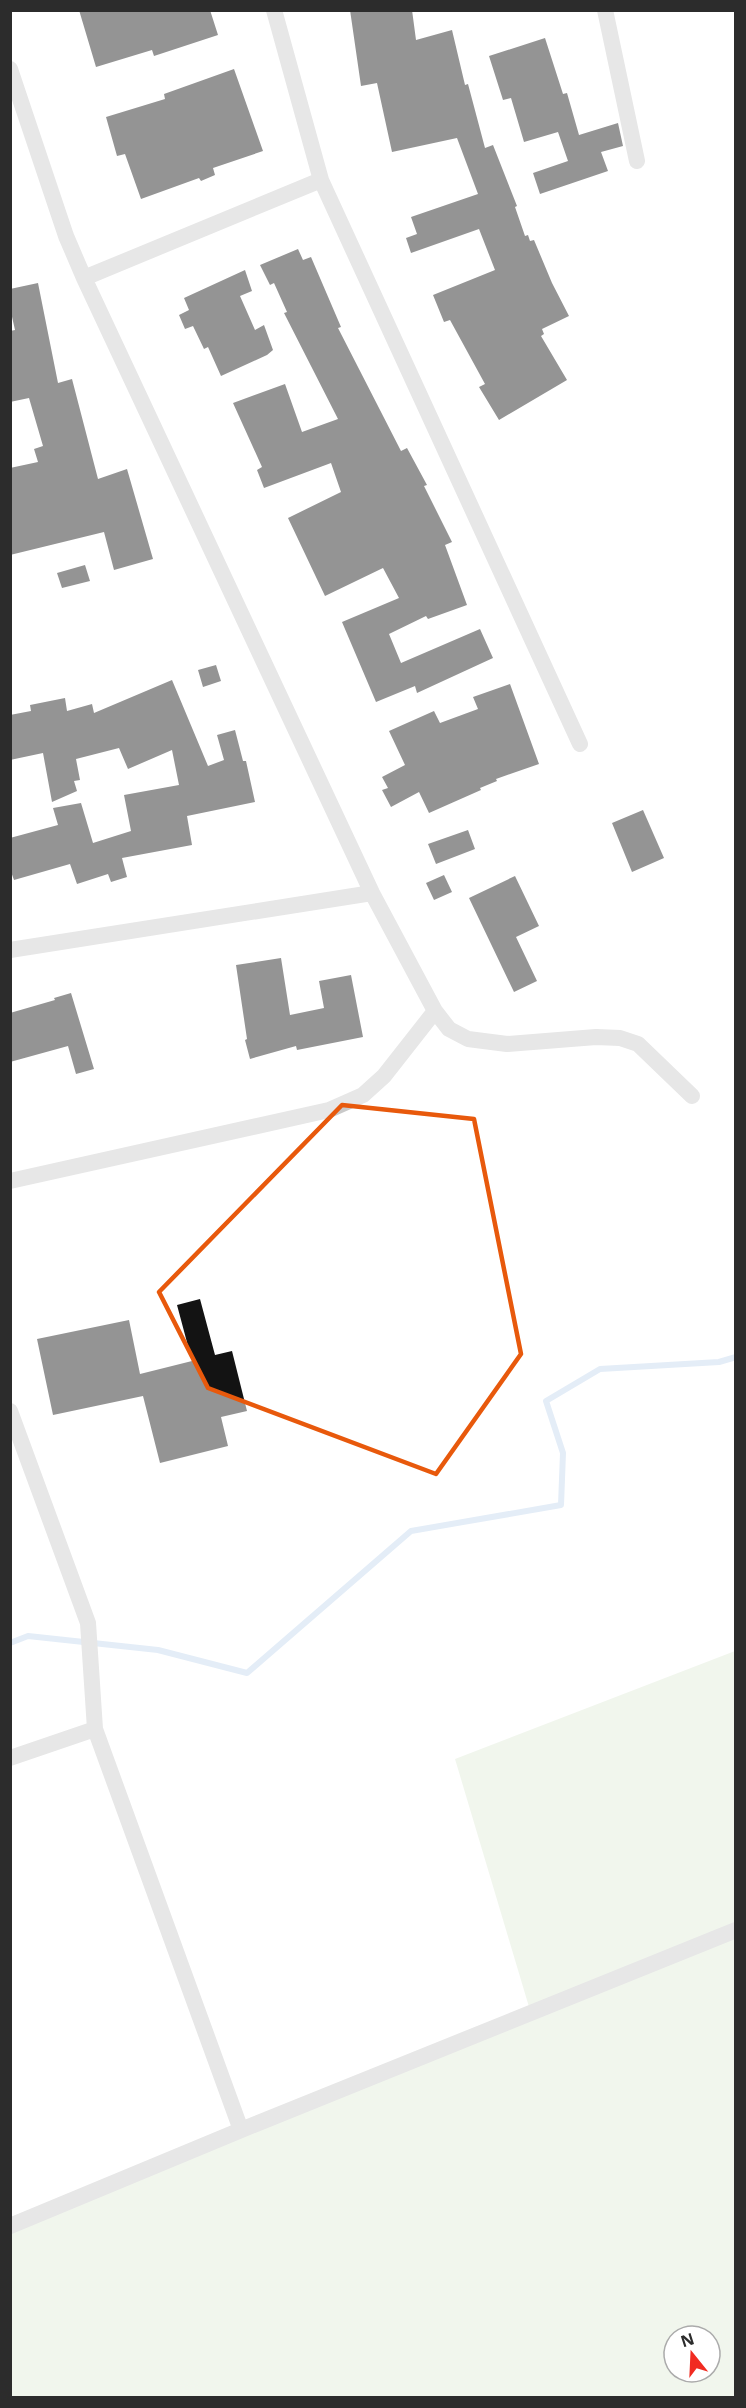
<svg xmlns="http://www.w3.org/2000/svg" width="746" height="2408" viewBox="0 0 746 2408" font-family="'Noto Sans',sans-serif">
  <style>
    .green { fill: #e0ebd8; fill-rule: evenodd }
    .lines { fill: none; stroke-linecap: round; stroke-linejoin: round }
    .stream { stroke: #c3d7ed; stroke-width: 6 }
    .building { fill: #131313 }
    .street { stroke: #c9c9c9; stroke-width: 16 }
    .marked { fill: none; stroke: #e8590c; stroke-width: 4.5; stroke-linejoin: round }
  </style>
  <rect width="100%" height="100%" fill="#fff"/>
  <path class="green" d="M 735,1651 L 735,2397 L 11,2398 L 11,2217 L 532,2017 L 455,1759 ZM 674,2336 L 710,2336 L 710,2372 L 674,2372 Z"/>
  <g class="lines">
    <path class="stream" d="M 10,1643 L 28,1636 L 158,1650 L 247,1673 L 411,1531 L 561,1505 L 563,1453 L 546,1401 L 600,1369 L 719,1362 L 736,1357"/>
  </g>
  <path class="building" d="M 79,10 L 210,10 L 218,35 L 154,56 L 152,50 L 96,67 Z
    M 350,10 L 412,10 L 416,40 L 452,30 L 465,85 L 468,84 L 485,148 L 493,145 L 517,206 L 515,207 L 525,236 L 528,235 L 530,241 L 534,240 L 552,283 L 569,316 L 542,329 L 544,334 L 541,336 L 567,380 L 499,420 L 479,387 L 485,384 L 450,320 L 444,322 L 433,295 L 495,270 L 479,229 L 411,253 L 406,238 L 417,234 L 411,217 L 478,194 L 457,138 L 392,152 L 377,83 L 361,86 Z
    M 545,38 L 563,94 L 567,93 L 579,135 L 618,123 L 623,146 L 601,152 L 608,171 L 540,194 L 533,173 L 568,161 L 558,132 L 524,142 L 511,98 L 503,100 L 489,56 Z
    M 234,69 L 263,151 L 213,168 L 215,175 L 201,181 L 199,178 L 141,199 L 125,154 L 117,156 L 106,117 L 165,99 L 164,94 Z
    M 298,249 L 303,260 L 311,257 L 341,327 L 338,328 L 401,451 L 407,448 L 427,485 L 424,486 L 452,542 L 445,545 L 467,605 L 428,619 L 426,616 L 389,634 L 401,663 L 480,629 L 493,658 L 417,693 L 415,686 L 376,702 L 342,622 L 399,598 L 383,568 L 325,596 L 288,518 L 341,492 L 331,463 L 264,488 L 257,470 L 262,467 L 233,403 L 285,384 L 302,432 L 338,419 L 284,313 L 287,312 L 274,283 L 270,285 L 260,265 Z
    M 245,270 L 252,291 L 240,296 L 255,330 L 264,325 L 273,350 L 267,355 L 221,376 L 208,347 L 204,349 L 193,326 L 185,329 L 179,315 L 189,310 L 184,298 Z
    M 38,283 L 58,383 L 72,379 L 98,479 L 127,469 L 153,559 L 114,570 L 104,532 L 10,555 L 10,468 L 38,462 L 34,449 L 43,446 L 29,398 L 10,402 L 10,331 L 15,330 L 10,308 L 10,289 Z
    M 85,565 L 90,581 L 62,588 L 57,573 Z
    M 216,665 L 221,681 L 203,687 L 198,670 Z
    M 172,680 L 208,766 L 224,760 L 217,735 L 235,730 L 243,761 L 246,761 L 255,802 L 187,816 L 192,845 L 122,858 L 127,877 L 111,882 L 108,874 L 77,884 L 70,864 L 14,880 L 10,869 L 10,838 L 58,825 L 53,808 L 81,803 L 93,843 L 131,831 L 124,795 L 179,785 L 172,750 L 128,769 L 119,748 L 76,759 L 80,780 L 74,781 L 77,791 L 52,802 L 43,753 L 10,760 L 10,715 L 31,711 L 30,705 L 65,698 L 67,711 L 92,704 L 94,713 Z
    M 510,684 L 539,764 L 496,779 L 497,781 L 480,788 L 481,790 L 429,813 L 419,792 L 391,807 L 382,790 L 388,788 L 382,777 L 405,765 L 389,731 L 434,711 L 440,723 L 478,709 L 473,697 Z
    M 643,810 L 664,858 L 632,872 L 612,823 Z
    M 468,830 L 475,849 L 436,864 L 428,844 Z
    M 444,875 L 452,892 L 434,900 L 426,883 Z
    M 515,876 L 539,926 L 516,937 L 537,981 L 514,992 L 469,898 Z
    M 281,958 L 290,1015 L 324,1008 L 319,981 L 351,975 L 363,1037 L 297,1050 L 296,1046 L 250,1059 L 245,1040 L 247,1039 L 236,965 Z
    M 71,993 L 94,1069 L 76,1074 L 68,1046 L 10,1062 L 10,1013 L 55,1000 L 54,998 Z
    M 200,1299 L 215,1355 L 232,1351 L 247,1411 L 221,1417 L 228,1446 L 160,1463 L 143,1396 L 53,1415 L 37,1339 L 129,1320 L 140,1374 L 192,1361 L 177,1305 Z"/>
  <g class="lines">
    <path class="street" d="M 274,10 L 321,180 L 580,744
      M 605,10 L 637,161
      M 10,69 L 66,236 L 84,278 L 372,893 L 435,1011 L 449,1029 L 468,1039 L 507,1044 L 596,1037 L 620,1038 L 638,1044 L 692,1096
      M 84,278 L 321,180
      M 10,950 L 372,893
      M 10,1181 L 329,1110 L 363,1095 L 384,1076 L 435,1011
      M 10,1411 L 88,1623 L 95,1729 L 10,1758
      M 95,1729 L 241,2130
      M 10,2226 L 241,2130 L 736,1930"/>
  </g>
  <path d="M0 0H746V2408H0ZM 342,1105 L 474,1119 L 521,1354 L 436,1474 L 208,1388 L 159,1292 Z" fill="#fff" fill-opacity=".55" fill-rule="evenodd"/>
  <path class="marked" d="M 342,1105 L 474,1119 L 521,1354 L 436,1474 L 208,1388 L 159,1292 Z"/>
  <rect width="746" height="2408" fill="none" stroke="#2c2c2c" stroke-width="24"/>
  <g transform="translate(692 2354) rotate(342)"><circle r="28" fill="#ffffff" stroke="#ababab" stroke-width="1.5"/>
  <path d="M0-4.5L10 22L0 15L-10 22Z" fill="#f12b21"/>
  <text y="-9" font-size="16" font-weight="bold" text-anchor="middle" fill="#2c2c2c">N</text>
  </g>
</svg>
